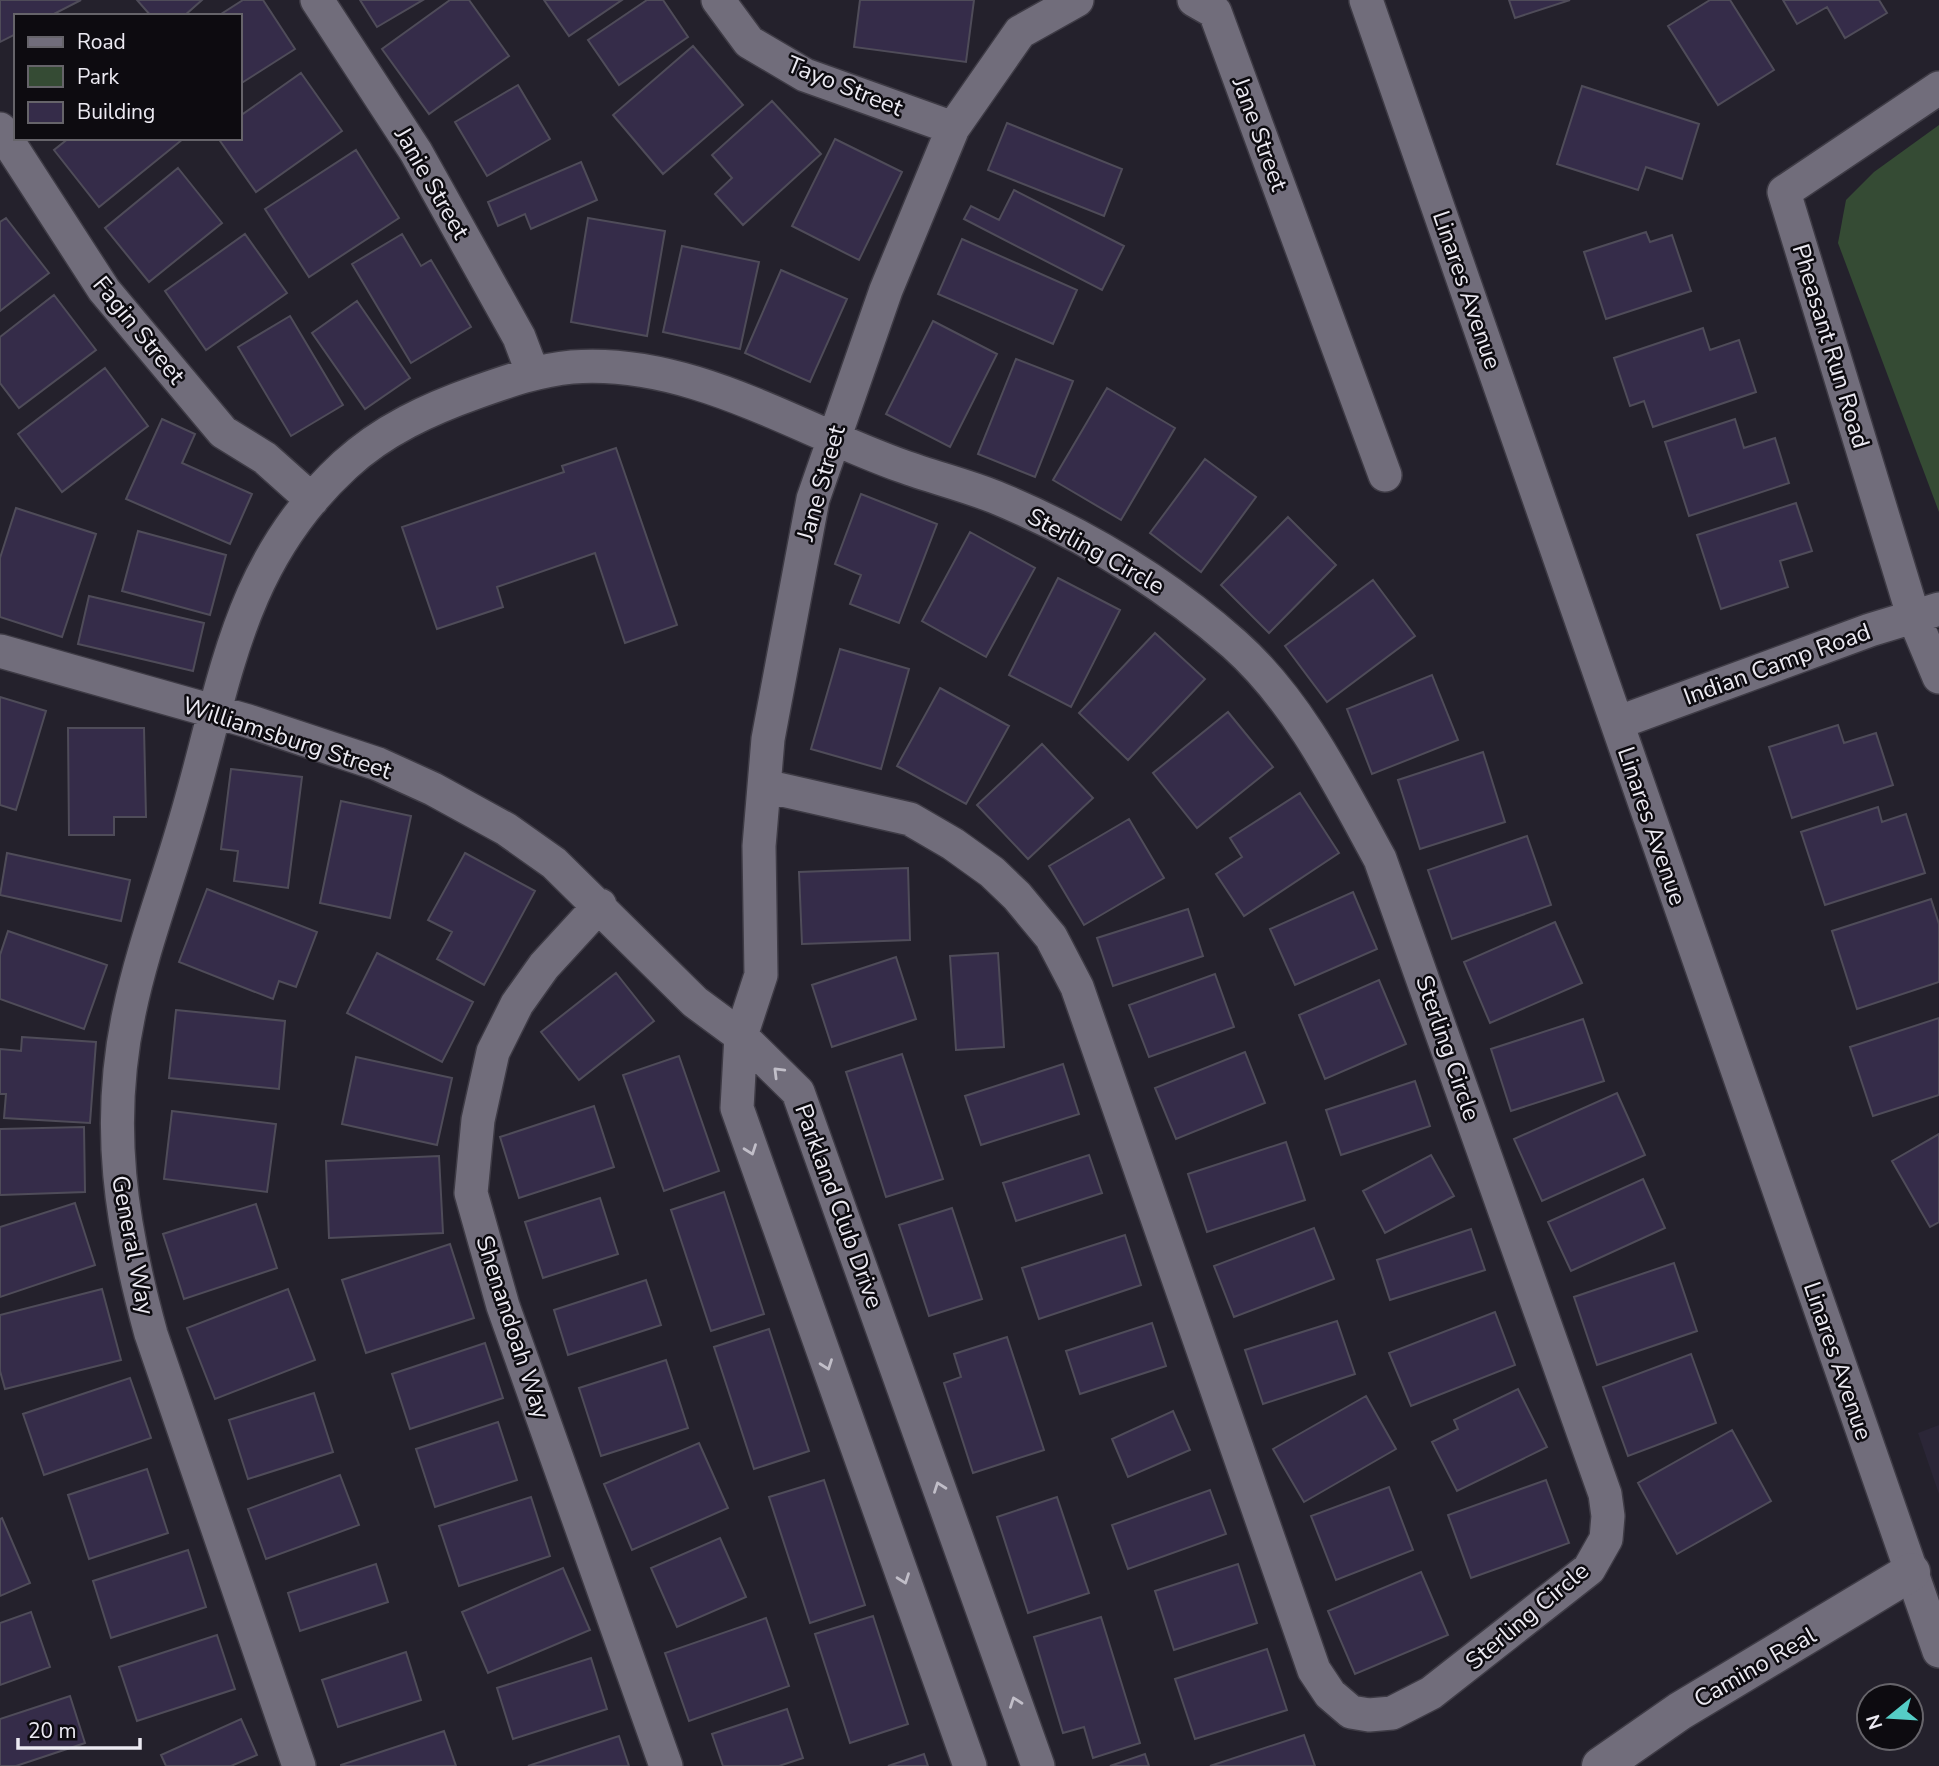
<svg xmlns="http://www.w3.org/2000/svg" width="1939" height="1766" viewBox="0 0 1939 1766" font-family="'Nunito Sans',sans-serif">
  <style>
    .built { fill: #2b2637 }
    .green { fill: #354b34 }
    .building { fill: #352c49; stroke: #4f4c59; stroke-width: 2 }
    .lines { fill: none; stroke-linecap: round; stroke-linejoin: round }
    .minor-casing { stroke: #3e3b45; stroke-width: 36 }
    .tertiary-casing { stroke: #3e3b45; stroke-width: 41 }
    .minor { stroke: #716d7b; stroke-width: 33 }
    .tertiary { stroke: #716d7b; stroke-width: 38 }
    .oneway { stroke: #c1bec8 }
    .labels { text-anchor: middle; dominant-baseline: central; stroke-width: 5; stroke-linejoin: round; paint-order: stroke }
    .street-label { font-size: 24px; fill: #eceaf2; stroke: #0d0b10 }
  </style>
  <rect width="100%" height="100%" fill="#24212c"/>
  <path class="built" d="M 1939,1425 L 1939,1494 L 1918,1433 Z"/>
  <path class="green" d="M 1939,125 L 1939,512 L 1838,243 L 1846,200 L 1874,172 Z"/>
  <path class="building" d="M 0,0 L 81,0 L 50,16 L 16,16 L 16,34 L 0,42 Z
    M 137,0 L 202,0 L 184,16 L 151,16 Z
    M 243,0 L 263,0 L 295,49 L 240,84 L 240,16 L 218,16 Z
    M 360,0 L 423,0 L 377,27 Z
    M 450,0 L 469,0 L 509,56 L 429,114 L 382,49 Z
    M 544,0 L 622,0 L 569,36 Z
    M 647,0 L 663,0 L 688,37 L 619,85 L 588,40 Z
    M 860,0 L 974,0 L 966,62 L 854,47 Z
    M 1509,0 L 1570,0 L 1515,18 Z
    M 1710,0 L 1730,0 L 1774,70 L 1718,105 L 1668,26 Z
    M 1783,0 L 1879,0 L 1887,13 L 1845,38 L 1827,7 L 1797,24 Z
    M 693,46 L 743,105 L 663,174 L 613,115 Z
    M 301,73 L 342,131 L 256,192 L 218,138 L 240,138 L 240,116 Z
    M 518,85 L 550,139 L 487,176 L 455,122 Z
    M 1582,86 L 1699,124 L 1682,179 L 1646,167 L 1638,190 L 1557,164 Z
    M 772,101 L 821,154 L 743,225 L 715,194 L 732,178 L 712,155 Z
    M 1007,123 L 1122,169 L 1104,216 L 988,170 Z
    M 69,138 L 182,138 L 183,139 L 99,207 L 54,150 Z
    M 835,139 L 902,172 L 859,260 L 792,226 Z
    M 356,150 L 399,218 L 309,277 L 265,209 Z
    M 581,162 L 597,200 L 531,229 L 525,214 L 498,226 L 488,202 Z
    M 178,168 L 222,223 L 149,282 L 105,228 Z
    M 1014,190 L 1124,246 L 1102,290 L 964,219 L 971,206 L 999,220 Z
    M 6,218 L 49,273 L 0,311 L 0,222 Z
    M 588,218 L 665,231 L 647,336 L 571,322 Z
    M 1646,232 L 1650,242 L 1672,235 L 1691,291 L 1606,319 L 1584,252 Z
    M 245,234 L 287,293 L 206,350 L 165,291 Z
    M 402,234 L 421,266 L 431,260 L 471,327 L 411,363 L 352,264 Z
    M 962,239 L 1077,290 L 1053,344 L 938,294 Z
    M 682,246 L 759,262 L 740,349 L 663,332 Z
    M 781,270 L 847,299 L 810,382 L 745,353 Z
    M 54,295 L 96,350 L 19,408 L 0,383 L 0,337 Z
    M 357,301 L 410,378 L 365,409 L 312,333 Z
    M 290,316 L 343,405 L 291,436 L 238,347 Z
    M 933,321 L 997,354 L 950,447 L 886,414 Z
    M 1703,328 L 1710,350 L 1739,340 L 1756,392 L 1653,427 L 1644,401 L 1630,406 L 1614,358 Z
    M 1016,359 L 1073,381 L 1035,477 L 978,454 Z
    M 105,368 L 148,426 L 62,492 L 18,434 Z
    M 1107,388 L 1175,428 L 1121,520 L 1053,480 Z
    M 162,419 L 195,434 L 182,463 L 252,494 L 230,544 L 126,499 Z
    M 1735,419 L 1744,448 L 1775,438 L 1789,483 L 1689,516 L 1665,442 Z
    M 616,448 L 677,625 L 625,643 L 595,553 L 497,587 L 503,607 L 437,629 L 402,527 L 564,472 L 562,466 Z
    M 1205,459 L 1256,497 L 1201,572 L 1150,533 Z
    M 861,494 L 937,524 L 899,623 L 850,604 L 861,575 L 835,564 Z
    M 1796,503 L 1812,551 L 1780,561 L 1788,587 L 1721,609 L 1697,535 Z
    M 16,508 L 96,534 L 62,637 L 0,617 L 0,558 Z
    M 1288,517 L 1336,565 L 1269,633 L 1221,585 Z
    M 138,531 L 226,555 L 210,615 L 122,591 Z
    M 970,532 L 1035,568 L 986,657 L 922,621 Z
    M 1058,578 L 1120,610 L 1071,707 L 1009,675 Z
    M 1373,580 L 1415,636 L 1327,702 L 1285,646 Z
    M 89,596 L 204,623 L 193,671 L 78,644 Z
    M 1155,633 L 1205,679 L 1128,760 L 1079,713 Z
    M 840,649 L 909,669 L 881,769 L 811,749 Z
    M 1432,675 L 1458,740 L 1372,774 L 1347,709 Z
    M 940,688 L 1009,726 L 966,804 L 897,766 Z
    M 0,697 L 46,711 L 16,810 L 0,805 Z
    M 1228,712 L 1273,767 L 1197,828 L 1153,773 Z
    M 1838,725 L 1844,743 L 1876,733 L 1893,785 L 1792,818 L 1769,747 Z
    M 68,728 L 144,728 L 146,817 L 114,817 L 114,835 L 69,835 Z
    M 1042,744 L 1093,798 L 1028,859 L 977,805 Z
    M 1483,752 L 1505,822 L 1420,849 L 1398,780 Z
    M 231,769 L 302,777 L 288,888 L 234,881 L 238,851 L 221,849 Z
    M 1300,793 L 1339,853 L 1244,916 L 1216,874 L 1242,857 L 1230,838 Z
    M 341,801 L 411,816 L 390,918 L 320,903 Z
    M 1878,807 L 1882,822 L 1906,814 L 1925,873 L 1825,905 L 1801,832 Z
    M 1129,819 L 1164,878 L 1084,925 L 1049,866 Z
    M 1527,836 L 1551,905 L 1452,939 L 1428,870 Z
    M 7,853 L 130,880 L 121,921 L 0,895 Z
    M 465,853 L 535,891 L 484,985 L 437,959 L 452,932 L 428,920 Z
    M 908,868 L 910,940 L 802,944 L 799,872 Z
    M 207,889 L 317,932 L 296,987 L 279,981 L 273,999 L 179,962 Z
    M 1353,892 L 1377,949 L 1295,985 L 1270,929 Z
    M 1931,899 L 1939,924 L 1939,982 L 1857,1009 L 1832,931 Z
    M 1188,909 L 1203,956 L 1113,986 L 1097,938 Z
    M 1555,922 L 1582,983 L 1490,1023 L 1464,962 Z
    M 8,931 L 107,965 L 84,1029 L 0,999 L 0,955 Z
    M 377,953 L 473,1002 L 442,1062 L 347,1013 Z
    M 998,953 L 1004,1047 L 956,1050 L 950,956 Z
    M 896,957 L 916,1019 L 832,1047 L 812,985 Z
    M 616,973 L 654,1021 L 579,1080 L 541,1032 Z
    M 1215,974 L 1234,1027 L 1149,1057 L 1129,1005 Z
    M 1379,980 L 1406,1044 L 1325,1079 L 1299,1015 Z
    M 176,1010 L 285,1021 L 279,1089 L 169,1078 Z
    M 1939,1018 L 1939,1095 L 1873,1116 L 1850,1047 Z
    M 1583,1019 L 1604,1081 L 1511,1111 L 1491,1049 Z
    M 22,1037 L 96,1042 L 90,1123 L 4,1118 L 6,1094 L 0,1094 L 0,1049 L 21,1051 Z
    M 1245,1052 L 1265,1103 L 1176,1139 L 1155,1088 Z
    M 902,1054 L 943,1179 L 886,1197 L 846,1072 Z
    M 679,1056 L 719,1171 L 664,1191 L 623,1075 Z
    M 356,1057 L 452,1078 L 437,1145 L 342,1124 Z
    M 1063,1064 L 1079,1114 L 981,1145 L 965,1096 Z
    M 1415,1081 L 1430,1126 L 1341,1155 L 1326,1110 Z
    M 1617,1093 L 1645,1155 L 1542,1201 L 1514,1139 Z
    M 594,1106 L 614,1167 L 519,1198 L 500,1137 Z
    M 172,1111 L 276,1124 L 267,1192 L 164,1179 Z
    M 84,1127 L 85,1192 L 0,1195 L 0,1129 Z
    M 1939,1134 L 1939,1222 L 1930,1227 L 1892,1161 Z
    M 1286,1142 L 1305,1200 L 1207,1232 L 1188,1174 Z
    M 1089,1155 L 1102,1193 L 1016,1221 L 1003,1183 Z
    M 1431,1155 L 1454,1196 L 1385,1233 L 1363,1191 Z
    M 439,1156 L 443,1233 L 329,1238 L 326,1161 Z
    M 1643,1179 L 1665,1228 L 1571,1271 L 1548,1222 Z
    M 724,1192 L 764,1314 L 711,1331 L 671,1210 Z
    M 600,1198 L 618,1254 L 543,1278 L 525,1222 Z
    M 75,1203 L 95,1265 L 0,1297 L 0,1227 Z
    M 256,1204 L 277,1268 L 184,1299 L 163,1234 Z
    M 952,1208 L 982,1299 L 929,1316 L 899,1225 Z
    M 1314,1228 L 1334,1279 L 1234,1317 L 1214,1266 Z
    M 1471,1229 L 1485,1270 L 1390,1300 L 1377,1260 Z
    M 1125,1235 L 1141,1285 L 1039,1319 L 1022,1268 Z
    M 450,1244 L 474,1318 L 366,1353 L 342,1280 Z
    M 1674,1263 L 1697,1331 L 1597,1365 L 1574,1297 Z
    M 646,1280 L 661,1325 L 568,1355 L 554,1310 Z
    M 102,1289 L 121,1360 L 5,1389 L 0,1371 L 0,1315 Z
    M 288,1289 L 315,1360 L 215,1399 L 187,1328 Z
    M 1495,1312 L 1515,1365 L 1411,1406 L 1389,1353 Z
    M 1337,1321 L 1355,1374 L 1263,1404 L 1245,1350 Z
    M 1152,1323 L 1166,1366 L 1080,1394 L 1066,1351 Z
    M 769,1329 L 809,1451 L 754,1469 L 714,1347 Z
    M 1007,1337 L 1044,1450 L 973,1473 L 944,1383 L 961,1377 L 954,1354 Z
    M 485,1343 L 503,1398 L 410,1429 L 392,1374 Z
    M 1691,1354 L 1716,1423 L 1628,1456 L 1603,1387 Z
    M 666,1360 L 688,1428 L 601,1456 L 579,1388 Z
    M 130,1378 L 151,1438 L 44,1475 L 23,1414 Z
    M 1518,1389 L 1547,1447 L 1457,1491 L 1432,1442 L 1458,1429 L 1454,1420 Z
    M 314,1393 L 333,1452 L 248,1479 L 229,1420 Z
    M 1366,1396 L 1396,1449 L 1304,1502 L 1273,1449 Z
    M 1173,1411 L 1190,1450 L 1128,1477 L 1112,1439 Z
    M 498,1422 L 517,1480 L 435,1507 L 416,1449 Z
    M 1732,1430 L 1771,1501 L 1677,1554 L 1638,1483 Z
    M 699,1443 L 728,1508 L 632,1550 L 604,1484 Z
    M 147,1469 L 168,1533 L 89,1559 L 68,1495 Z
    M 340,1475 L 359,1525 L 266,1559 L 248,1509 Z
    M 824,1480 L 865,1605 L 810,1623 L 769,1497 Z
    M 1546,1480 L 1569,1543 L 1471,1578 L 1448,1515 Z
    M 1389,1487 L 1413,1550 L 1336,1580 L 1311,1516 Z
    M 1210,1490 L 1226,1534 L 1128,1569 L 1112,1525 Z
    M 531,1497 L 550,1556 L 459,1586 L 439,1526 Z
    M 1057,1497 L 1089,1593 L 1028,1613 L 997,1517 Z
    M 2,1518 L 30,1583 L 0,1596 L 0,1519 Z
    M 720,1538 L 746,1597 L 677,1627 L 651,1568 Z
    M 188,1550 L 206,1607 L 111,1638 L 93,1581 Z
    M 376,1564 L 388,1602 L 300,1631 L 288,1593 Z
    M 1238,1564 L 1257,1623 L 1174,1650 L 1155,1591 Z
    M 563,1568 L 590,1630 L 488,1673 L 462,1612 Z
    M 1421,1572 L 1448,1635 L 1355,1674 L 1328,1611 Z
    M 31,1612 L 50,1667 L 0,1685 L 0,1623 Z
    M 873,1616 L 908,1724 L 850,1743 L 815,1634 Z
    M 1101,1617 L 1140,1743 L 1093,1758 L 1084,1727 L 1063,1733 L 1034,1637 Z
    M 766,1618 L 789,1686 L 689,1721 L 665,1653 Z
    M 217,1635 L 235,1689 L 137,1721 L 119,1667 Z
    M 1267,1649 L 1287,1710 L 1195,1739 L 1175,1679 Z
    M 406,1652 L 421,1700 L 338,1727 L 322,1680 Z
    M 591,1658 L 607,1709 L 513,1739 L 497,1688 Z
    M 70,1696 L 85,1743 L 16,1766 L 0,1766 L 0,1719 Z
    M 787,1709 L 803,1758 L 779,1766 L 723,1766 L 712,1734 Z
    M 241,1719 L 257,1755 L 231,1766 L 166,1766 L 161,1755 Z
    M 444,1731 L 456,1766 L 341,1766 L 341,1765 Z
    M 1304,1735 L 1315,1766 L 1210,1766 Z
    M 619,1736 L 629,1766 L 528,1766 Z
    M 924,1754 L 928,1766 L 888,1766 Z
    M 1145,1754 L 1149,1766 L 1110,1766 Z"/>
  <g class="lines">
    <g class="minor-casing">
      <path id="minor" d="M 317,0 L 416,152 L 519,337 L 533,374
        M 718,0 L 749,42 L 805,75 L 953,128
        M 1194,0 L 1215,12 L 1385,475
        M 1366,0 L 1939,1651
        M 1939,88 L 1784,192 L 1913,615 L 1939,677
        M 0,129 L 104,290 L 223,432 L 265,458 L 312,500
        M 0,651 L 248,721 L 378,764 L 433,789 L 506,829 L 554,863 L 695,1002 L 741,1036 L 798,1092 L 1038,1766
        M 1617,723 L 1870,630 L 1939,609
        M 600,905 L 544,966 L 517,1004 L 493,1052 L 478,1120 L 471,1193 L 503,1306 L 666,1766
        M 299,1766 L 151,1334 C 121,1225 105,1125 129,1013 C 142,950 166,887 184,825 C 225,689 234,567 345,465 C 383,430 429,409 477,392 C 508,381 539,370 572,367 C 690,358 795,428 902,466 C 932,477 965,485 995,497 C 1082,533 1164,582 1234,644 C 1299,702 1339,784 1380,859 L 1605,1494 L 1608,1516 L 1606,1539 L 1589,1569 L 1431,1693 L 1392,1713 L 1369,1715 L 1351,1712 L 1330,1694 L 1314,1670 L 1077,987 L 1051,937 L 1017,896 L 992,872 L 953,844 L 910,819 L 765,786
        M 970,1766 L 737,1108 L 741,1036 L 761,975 L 759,846 L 768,739 L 813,499 L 886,290 L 953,128 L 1020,32 L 1077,0"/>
    </g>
    <g class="tertiary-casing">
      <path id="tertiary" d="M 1601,1766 L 1680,1711 L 1911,1572"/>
    </g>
    <use href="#minor" class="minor"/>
    <use href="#tertiary" class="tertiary"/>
  </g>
  <defs><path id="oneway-chevron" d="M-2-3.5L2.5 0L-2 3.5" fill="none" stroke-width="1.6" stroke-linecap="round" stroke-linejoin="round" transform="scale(1.75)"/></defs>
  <g class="oneway">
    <use href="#oneway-chevron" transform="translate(778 1072) rotate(-135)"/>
    <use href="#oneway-chevron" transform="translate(751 1150) rotate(70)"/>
    <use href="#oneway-chevron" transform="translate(827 1365) rotate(70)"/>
    <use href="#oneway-chevron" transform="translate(939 1487) rotate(-110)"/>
    <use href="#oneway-chevron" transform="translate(904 1579) rotate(70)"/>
    <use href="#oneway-chevron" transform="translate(1015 1702) rotate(-110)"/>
  </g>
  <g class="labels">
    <g class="street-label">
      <text transform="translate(845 86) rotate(22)">Tayo Street</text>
      <text transform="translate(1260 134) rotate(70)">Jane Street</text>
      <text transform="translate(432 183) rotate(60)">Janie Street</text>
      <text transform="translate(1467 290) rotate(71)">Linares Avenue</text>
      <text transform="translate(139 330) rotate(51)">Fagin Street</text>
      <text transform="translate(1831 346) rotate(73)">Pheasant Run Road</text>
      <text transform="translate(821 483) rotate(-74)">Jane Street</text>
      <text transform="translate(1096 551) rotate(29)">Sterling Circle</text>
      <text transform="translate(1777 664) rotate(-20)">Indian Camp Road</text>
      <text transform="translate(287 738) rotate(18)">Williamsburg Street</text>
      <text transform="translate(1652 826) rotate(71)">Linares Avenue</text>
      <text transform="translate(1448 1048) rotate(71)">Sterling Circle</text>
      <text transform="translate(839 1206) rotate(70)">Parkland Club Drive</text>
      <text transform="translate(133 1245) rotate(79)">General Way</text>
      <text transform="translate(513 1327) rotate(72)">Shenandoah Way</text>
      <text transform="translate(1838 1361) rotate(71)">Linares Avenue</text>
      <text transform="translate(1527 1616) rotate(-40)">Sterling Circle</text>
      <text transform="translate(1755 1667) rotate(-30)">Camino Real</text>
    </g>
  </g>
  <rect x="14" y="14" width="228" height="126" fill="#0d0b10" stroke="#66646a" stroke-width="2"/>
  <rect x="28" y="37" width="35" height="10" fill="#716d7b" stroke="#66646a" stroke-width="2"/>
  <text x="77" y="49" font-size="21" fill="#eceaf2">Road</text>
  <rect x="28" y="66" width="35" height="21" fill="#354b34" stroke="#66646a" stroke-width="2"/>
  <text x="77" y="84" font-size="21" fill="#eceaf2">Park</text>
  <rect x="28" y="102" width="35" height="21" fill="#352c49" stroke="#66646a" stroke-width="2"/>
  <text x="77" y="119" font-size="21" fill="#eceaf2">Building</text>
  <g transform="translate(1890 1717) rotate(252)"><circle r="33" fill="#0d0b10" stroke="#66646a" stroke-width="2"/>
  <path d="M0-5L12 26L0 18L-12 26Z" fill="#55cdc6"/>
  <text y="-10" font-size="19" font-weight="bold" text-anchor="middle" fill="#eceaf2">N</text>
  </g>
  <path d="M18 1738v10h122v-10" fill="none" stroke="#eceaf2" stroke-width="3.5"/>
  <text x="28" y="1738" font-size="21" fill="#eceaf2" stroke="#0d0b10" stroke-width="5" paint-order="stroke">20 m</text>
</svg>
